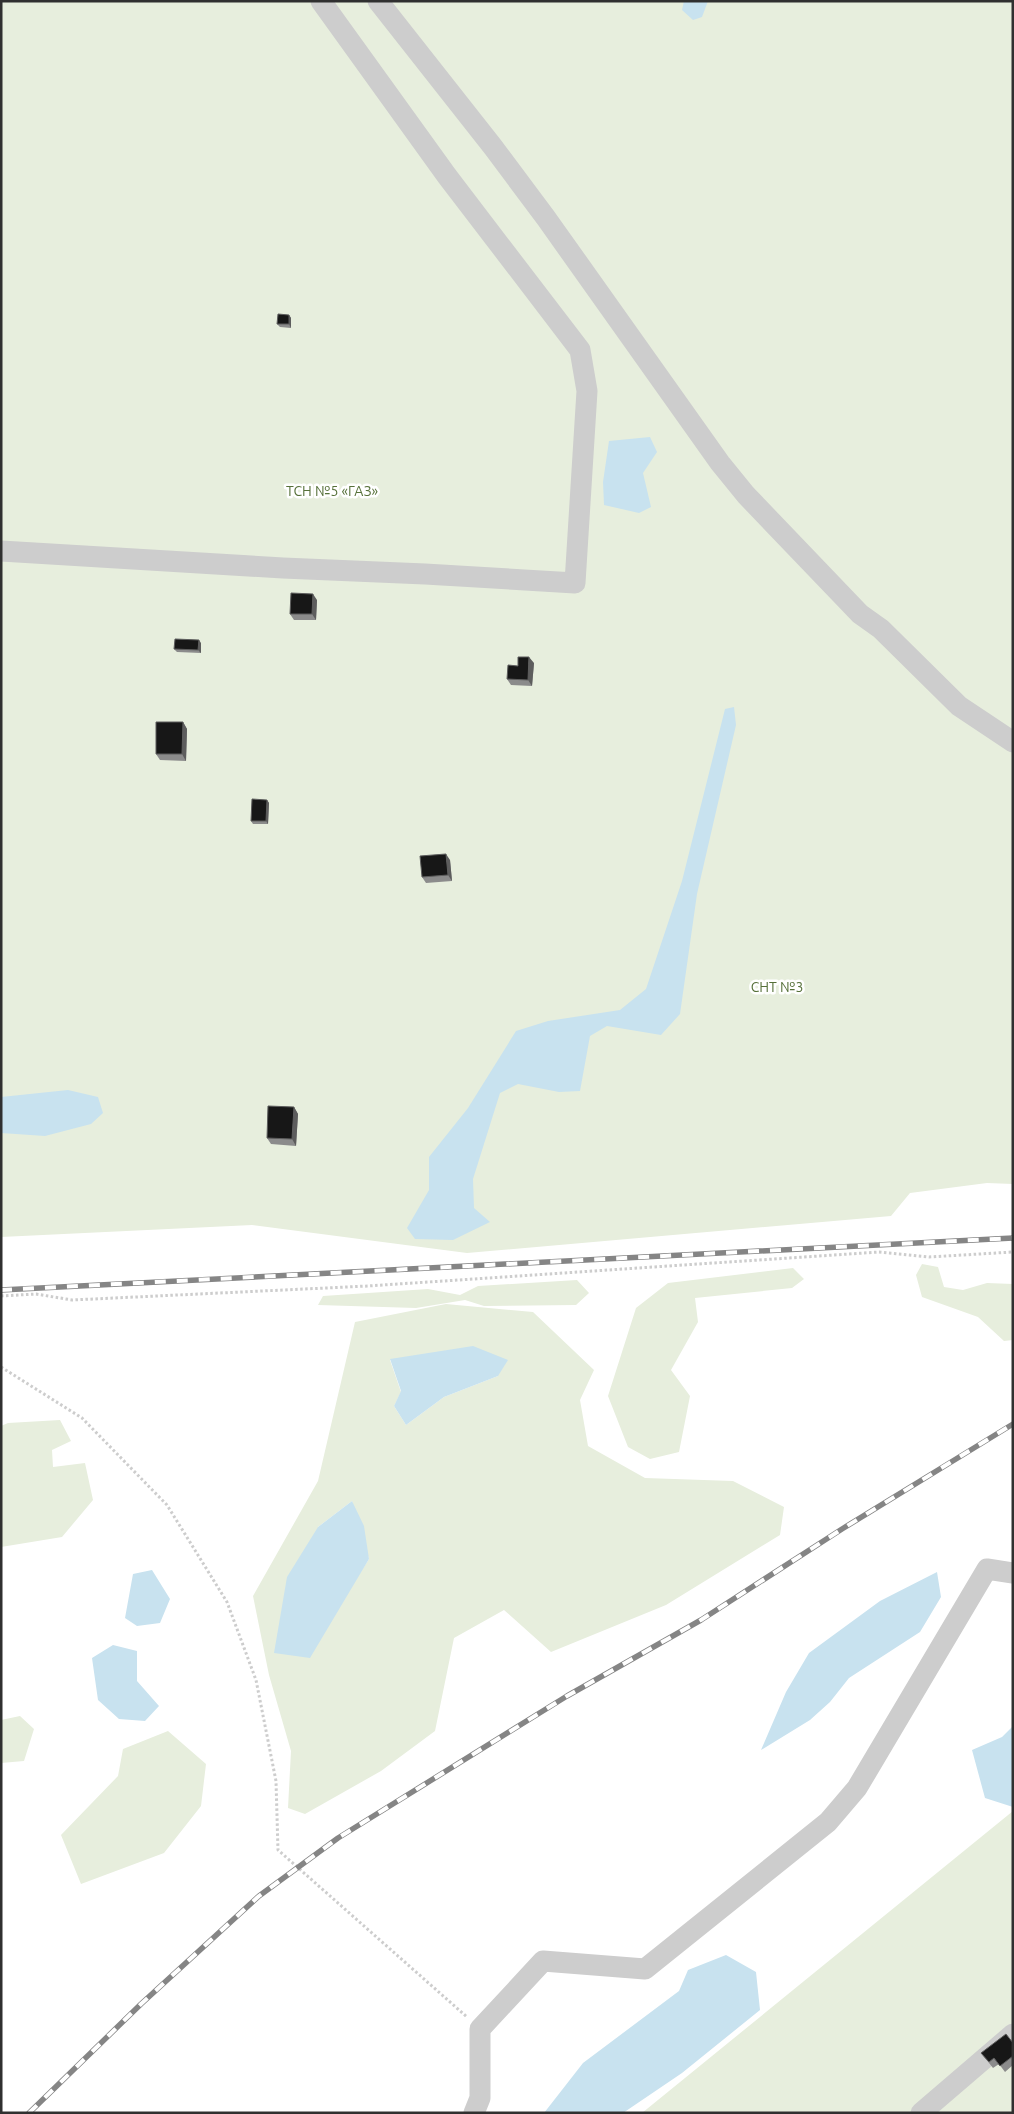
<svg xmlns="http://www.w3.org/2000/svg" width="1014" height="2114" viewBox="0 0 1014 2114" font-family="Ubuntu,sans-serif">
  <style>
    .green { fill: #e7eedd; fill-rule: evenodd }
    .water { fill: #c8e2ef }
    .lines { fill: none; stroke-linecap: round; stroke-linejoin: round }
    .path { stroke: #cdcdcd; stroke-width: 3; stroke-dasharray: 2.5 2.5; stroke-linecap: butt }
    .minor { stroke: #cdcdcd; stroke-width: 21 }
    .rail-casing { stroke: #858585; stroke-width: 5.5 }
    .rail { stroke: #fff; stroke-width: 4; stroke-dasharray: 11; stroke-linecap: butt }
    .wall { fill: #8b8b8b }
    .shaded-wall { fill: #5d5d5d }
    .building { fill: #171717; stroke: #5d5d5d }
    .labels { text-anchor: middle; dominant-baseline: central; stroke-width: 5; stroke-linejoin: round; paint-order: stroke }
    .park-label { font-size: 14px; fill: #567039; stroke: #fff }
  </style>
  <rect width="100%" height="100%" fill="#fff"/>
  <path class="green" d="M 1,1 L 1013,1 L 1013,1184 L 987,1183 L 910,1193 L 891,1216 L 467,1253 L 252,1225 L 1,1237 Z
    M 922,1264 L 938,1267 L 944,1287 L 963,1290 L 987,1283 L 1013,1284 L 1013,1340 L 1004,1341 L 978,1317 L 922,1297 L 916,1275 Z
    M 793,1268 L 804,1279 L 792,1288 L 695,1298 L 698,1322 L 671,1370 L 690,1396 L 679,1452 L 650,1459 L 628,1447 L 608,1396 L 636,1308 L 668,1283 Z
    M 577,1280 L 589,1293 L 576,1305 L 484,1306 L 465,1300 L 416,1308 L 318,1305 L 323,1296 L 428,1289 L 460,1295 L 478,1286 Z
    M 446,1304 L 533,1312 L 594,1370 L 580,1400 L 588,1446 L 645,1478 L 733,1481 L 784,1507 L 780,1535 L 666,1605 L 551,1652 L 504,1610 L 454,1638 L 435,1731 L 381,1771 L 305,1814 L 288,1808 L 291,1751 L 269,1675 L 253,1596 L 318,1481 L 355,1322 ZM 414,1356 L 498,1376 L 444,1397 L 406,1425 L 394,1406 L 401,1392 L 390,1360 ZM 352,1501 L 369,1559 L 339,1606 L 318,1527 Z
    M 60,1420 L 71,1441 L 52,1450 L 53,1467 L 85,1463 L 93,1500 L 62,1537 L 1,1547 L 1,1426 L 8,1423 Z
    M 20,1716 L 34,1729 L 24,1761 L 1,1763 L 1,1720 Z
    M 168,1731 L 206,1764 L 201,1806 L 164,1853 L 81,1884 L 61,1835 L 118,1776 L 123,1749 Z
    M 1013,1811 L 1013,2113 L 642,2113 Z"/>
  <path class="water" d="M 684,1 L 708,1 L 702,17 L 693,20 L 682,10 Z
    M 650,437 L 657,452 L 643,473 L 651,507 L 639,513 L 604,505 L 603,482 L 609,441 Z
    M 734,707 L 736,725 L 697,894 L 680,1014 L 661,1035 L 607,1026 L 590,1036 L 580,1091 L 559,1092 L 518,1084 L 500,1093 L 473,1179 L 474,1208 L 490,1222 L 453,1240 L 415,1239 L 407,1228 L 429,1190 L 429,1157 L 468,1108 L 516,1031 L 548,1021 L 620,1010 L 646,989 L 682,881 L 725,709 Z
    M 68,1090 L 98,1097 L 103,1113 L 91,1124 L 45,1136 L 1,1133 L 1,1097 Z
    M 473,1346 L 508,1360 L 498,1376 L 444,1397 L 406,1425 L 394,1406 L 401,1391 L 390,1359 Z
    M 352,1501 L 364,1526 L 369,1559 L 310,1658 L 274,1653 L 287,1577 L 318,1527 Z
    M 152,1570 L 170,1599 L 160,1623 L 137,1626 L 125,1618 L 133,1574 Z
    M 937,1572 L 941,1597 L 920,1632 L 849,1678 L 830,1702 L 810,1720 L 761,1750 L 786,1692 L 809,1653 L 880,1601 Z
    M 113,1645 L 137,1651 L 137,1681 L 159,1706 L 145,1721 L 119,1719 L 98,1700 L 92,1658 Z
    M 1013,1726 L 1013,1807 L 985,1798 L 972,1750 L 1002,1737 Z
    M 726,1955 L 756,1972 L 760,2010 L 682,2073 L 623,2113 L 544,2113 L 583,2063 L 679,1991 L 688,1970 Z"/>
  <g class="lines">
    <path class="path" d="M 1,1296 L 36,1294 L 72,1300 L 368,1286 L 879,1252 L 929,1257 L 1013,1252
      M 1,1367 L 82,1418 L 167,1505 L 227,1602 L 256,1680 L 276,1781 L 278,1850 L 467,2017"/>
    <path class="minor" d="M 378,1 L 493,147 L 546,218 L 720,463 L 746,495 L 860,614 L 881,629 L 959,706 L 1013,742
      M 1,551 L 283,568 L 425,574 L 575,583 L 587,391 L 580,350 L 447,176 L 321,1
      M 474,2113 L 480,2098 L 480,2029 L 543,1961 L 645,1969 L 828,1822 L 857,1788 L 987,1569 L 1013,1573
      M 921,2113 L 1013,2034"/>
    <g class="rail-casing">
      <path id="rail" d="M 1,1290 L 1013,1238
        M 29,2113 L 141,2004 L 259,1896 L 338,1838 L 567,1696 L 701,1620 L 842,1529 L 1013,1424"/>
    </g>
    <use href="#rail" class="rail"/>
  </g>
  <path class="wall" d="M 289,315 L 291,318 L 291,328 L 280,327 L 277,324 Z
    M 317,600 L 316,620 L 294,620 L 290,614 Z
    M 201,643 L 201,653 L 177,652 L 174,649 Z
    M 534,663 L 532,686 L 511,685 L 507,679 L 518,666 Z
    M 183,722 L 187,729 L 186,761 L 160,760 L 156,754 Z
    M 267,800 L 269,803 L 268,824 L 253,824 L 251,821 Z
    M 450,860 L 452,881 L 426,883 L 422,877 Z
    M 294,1107 L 298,1114 L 296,1146 L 271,1144 L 267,1138 Z
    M 1013,2043 L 1013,2065 L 1005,2072 L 999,2064 L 993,2068 L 981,2053 Z"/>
  <path class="shaded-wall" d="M 289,315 L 291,318 L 291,328 L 289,324 Z
    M 313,594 L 317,600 L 316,620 L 312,614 Z
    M 199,640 L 201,643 L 201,653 L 198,650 Z
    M 529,657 L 534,663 L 532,686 L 528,680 Z
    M 183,722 L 187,729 L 186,761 L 182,754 Z
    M 267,800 L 269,803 L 268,824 L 266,821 Z
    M 446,854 L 450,860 L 452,881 L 448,875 Z
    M 294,1107 L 298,1114 L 296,1146 L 292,1139 Z"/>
  <path class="building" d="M 278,314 L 289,315 L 289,324 L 277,324 Z
    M 291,593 L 313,594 L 312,614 L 290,614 Z
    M 175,639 L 199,640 L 198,650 L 174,649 Z
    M 518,657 L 529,657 L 528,680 L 507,679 L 508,665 L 518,666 Z
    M 156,722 L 183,722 L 182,754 L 156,754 Z
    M 252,799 L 267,800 L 266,821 L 251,821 Z
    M 446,854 L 448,875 L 422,877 L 420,856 Z
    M 268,1106 L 294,1107 L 292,1139 L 267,1138 Z
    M 1006,2034 L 1013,2043 L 1013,2056 L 1000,2066 L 994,2058 L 989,2062 L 981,2053 Z"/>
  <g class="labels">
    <g class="park-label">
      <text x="332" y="491">ТСН №5 «ГАЗ»</text>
      <text x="777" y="987">СНТ №3</text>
    </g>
  </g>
  <rect width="1014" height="2114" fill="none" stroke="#303030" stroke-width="5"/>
</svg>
